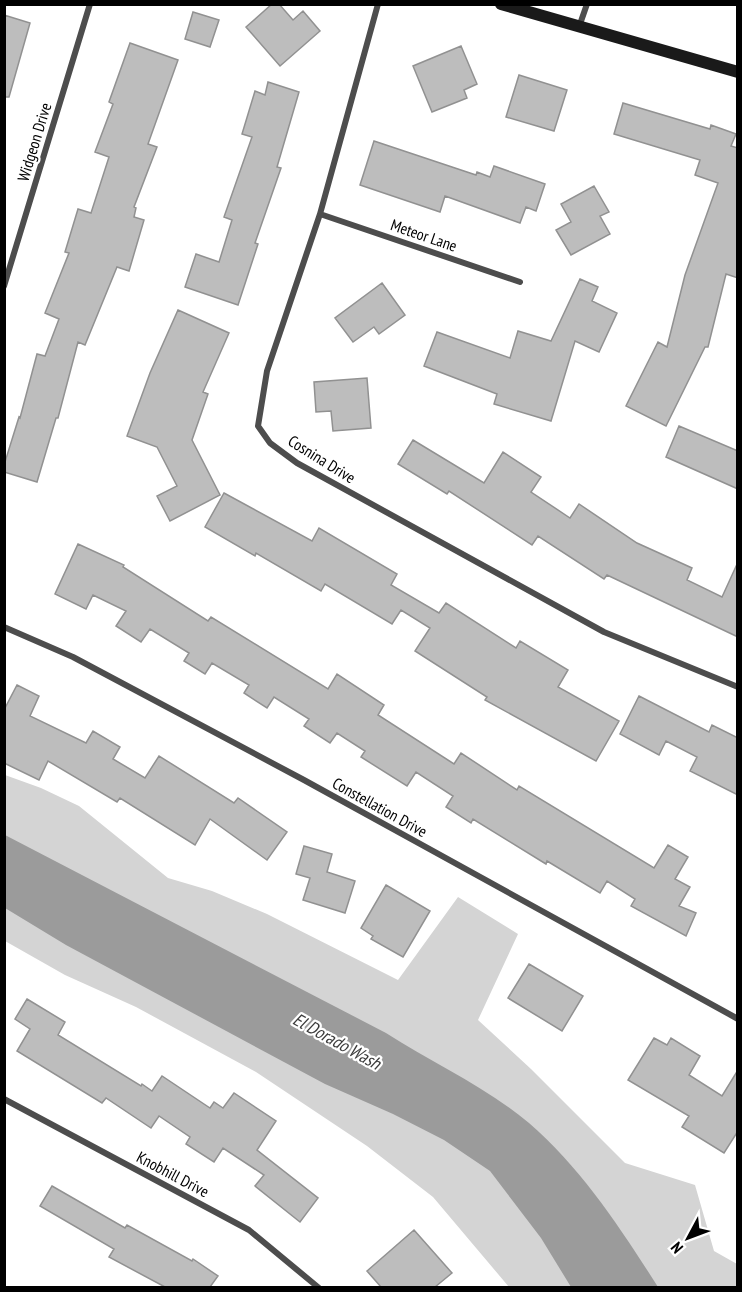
<svg xmlns="http://www.w3.org/2000/svg" width="742" height="1292" viewBox="0 0 742 1292" font-family="'PT Sans Narrow',sans-serif">
  <style>
    .green { fill: #d4d4d4 }
    .water { fill: #9b9b9b }
    .building { fill: #bdbdbd; stroke: #919191; stroke-width: 1.5 }
    .lines { fill: none; stroke-linecap: round; stroke-linejoin: round }
    .street { stroke: #4d4d4d; stroke-width: 6 }
    .secondary { stroke: #1a1a1a; stroke-width: 12 }
    .labels { text-anchor: middle; dominant-baseline: central; stroke-width: 4.5; stroke-linejoin: round; paint-order: stroke }
    .street-label { font-size: 16px; fill: #000; stroke: #fff }
    .water-label { font-size: 18px; font-style: italic; fill: #3c3c3c; stroke: #fff }
  </style>
  <rect width="100%" height="100%" fill="#fff"/>
  <path class="green" d="M 5,775 L 41,788 L 79,806 L 168,878 L 212,891 L 267,914 L 398,980 L 458,897 L 518,934 L 478,1020 L 531,1069 L 625,1163 L 695,1185 L 714,1251 L 737,1264 L 737,1287 L 509,1287 L 433,1197 L 367,1146 L 256,1072 L 136,1007 L 65,975 L 5,941 Z"/>
  <path class="water" d="M 5,835 L 386,1033 C 433,1063 486,1087 529,1123 C 582,1169 621,1229 658,1287 L 571,1287 L 541,1238 L 490,1171 L 444,1140 L 393,1114 L 325,1084 L 66,945 L 5,908 Z"/>
  <path class="building" d="M 272,4 L 279,4 L 293,20 L 303,11 L 320,31 L 280,66 L 246,27 Z
    M 193,12 L 219,20 L 210,47 L 185,39 Z
    M 4,15 L 30,23 L 9,97 L 4,97 Z
    M 130,43 L 178,60 L 148,144 L 157,147 L 134,207 L 136,208 L 134,217 L 144,220 L 129,271 L 117,267 L 85,345 L 78,342 L 58,418 L 56,418 L 37,482 L 4,472 L 4,465 L 19,417 L 20,418 L 37,354 L 45,356 L 59,319 L 45,313 L 69,253 L 65,252 L 78,209 L 91,213 L 109,157 L 95,152 L 113,104 L 109,102 Z
    M 461,46 L 477,84 L 464,90 L 467,98 L 432,112 L 413,66 Z
    M 519,75 L 567,90 L 554,131 L 506,117 Z
    M 268,82 L 299,92 L 277,167 L 281,168 L 255,243 L 258,244 L 238,305 L 185,287 L 196,254 L 219,262 L 232,220 L 224,217 L 252,137 L 242,134 L 255,91 L 265,95 Z
    M 623,103 L 710,129 L 711,125 L 736,134 L 731,146 L 738,148 L 738,278 L 726,274 L 708,347 L 705,347 L 666,426 L 626,406 L 658,342 L 667,347 L 685,275 L 718,183 L 695,175 L 700,160 L 614,134 Z
    M 374,141 L 476,175 L 477,172 L 490,177 L 494,166 L 545,184 L 536,211 L 526,207 L 520,223 L 445,196 L 440,212 L 360,185 Z
    M 594,186 L 609,212 L 600,216 L 610,234 L 571,255 L 556,230 L 571,222 L 561,204 Z
    M 580,279 L 598,287 L 592,301 L 617,313 L 599,352 L 575,341 L 551,421 L 494,404 L 497,394 L 424,366 L 437,332 L 510,358 L 518,331 L 551,341 Z
    M 382,283 L 405,315 L 379,334 L 374,327 L 353,342 L 335,318 Z
    M 178,310 L 229,333 L 203,392 L 208,394 L 192,440 L 220,495 L 170,521 L 157,496 L 177,486 L 157,447 L 127,436 L 150,373 Z
    M 367,378 L 371,428 L 333,431 L 331,411 L 316,412 L 314,382 Z
    M 679,426 L 738,451 L 738,489 L 666,457 Z
    M 413,440 L 484,483 L 503,452 L 541,477 L 531,492 L 570,518 L 579,504 L 637,543 L 692,568 L 687,580 L 722,597 L 738,562 L 738,637 L 607,575 L 604,579 L 538,536 L 532,545 L 449,491 L 447,494 L 398,464 Z
    M 224,493 L 312,541 L 319,528 L 397,574 L 391,585 L 439,613 L 446,603 L 516,648 L 520,641 L 568,670 L 558,687 L 619,721 L 596,761 L 485,700 L 487,697 L 415,651 L 430,628 L 401,610 L 392,624 L 325,584 L 321,591 L 256,553 L 255,556 L 205,527 Z
    M 78,544 L 124,565 L 123,567 L 208,621 L 211,617 L 328,689 L 337,674 L 384,705 L 378,715 L 454,764 L 461,753 L 517,790 L 519,786 L 654,868 L 668,845 L 688,857 L 675,879 L 690,887 L 679,906 L 696,913 L 686,936 L 631,906 L 635,899 L 607,881 L 600,893 L 547,861 L 546,864 L 473,819 L 471,823 L 446,807 L 453,796 L 416,772 L 407,786 L 361,757 L 365,751 L 337,733 L 330,743 L 304,726 L 309,719 L 274,697 L 267,708 L 244,693 L 249,685 L 212,663 L 205,674 L 184,661 L 189,653 L 150,629 L 141,642 L 116,626 L 126,611 L 93,595 L 86,609 L 55,594 Z
    M 17,685 L 39,696 L 30,716 L 86,743 L 93,731 L 120,747 L 113,759 L 145,778 L 159,756 L 234,803 L 238,798 L 287,832 L 267,860 L 210,819 L 195,845 L 120,798 L 117,802 L 48,761 L 39,780 L 4,763 L 4,710 Z
    M 639,696 L 709,732 L 712,725 L 738,738 L 738,795 L 690,771 L 697,757 L 666,741 L 659,755 L 620,734 Z
    M 304,846 L 332,854 L 327,872 L 355,881 L 345,913 L 303,900 L 310,878 L 296,874 Z
    M 386,885 L 430,911 L 403,957 L 371,939 L 373,936 L 361,928 Z
    M 529,964 L 583,996 L 562,1031 L 508,998 Z
    M 27,999 L 65,1022 L 58,1035 L 141,1086 L 142,1084 L 152,1091 L 162,1076 L 210,1108 L 214,1102 L 223,1108 L 234,1093 L 276,1121 L 257,1150 L 318,1198 L 300,1222 L 255,1186 L 264,1175 L 223,1148 L 214,1162 L 186,1144 L 190,1137 L 159,1116 L 151,1128 L 106,1098 L 102,1103 L 17,1051 L 30,1029 L 15,1019 Z
    M 654,1038 L 667,1045 L 671,1038 L 700,1056 L 689,1075 L 722,1096 L 738,1070 L 738,1131 L 724,1153 L 682,1127 L 689,1116 L 628,1080 Z
    M 52,1186 L 125,1228 L 127,1225 L 192,1261 L 193,1259 L 218,1276 L 210,1287 L 165,1287 L 109,1257 L 114,1249 L 40,1206 Z
    M 414,1230 L 452,1273 L 435,1287 L 381,1287 L 367,1271 Z"/>
  <g class="lines">
    <path class="street" d="M 378,4 L 320,214 L 267,371 L 258,426 L 270,443 L 297,463 L 604,632 L 738,687
      M 579,27 L 587,4
      M 320,214 L 520,282
      M 4,286 L 90,4
      M 4,627 L 73,657 L 304,780 L 738,1019
      M 4,1099 L 249,1230 L 319,1288"/>
    <path class="secondary" d="M 501,4 L 738,72"/>
  </g>
  <g class="labels">
    <g class="street-label">
      <text transform="translate(34 142) rotate(-73)">Widgeon Drive</text>
      <text transform="translate(424 235) rotate(19)">Meteor Lane</text>
      <text transform="translate(322 459) rotate(32)">Cosnina Drive</text>
      <text transform="translate(380 807) rotate(29)">Constellation Drive</text>
      <text transform="translate(173 1174) rotate(28)">Knobhill Drive</text>
    </g>
    <g class="water-label">
      <text transform="translate(337 1041) rotate(29)">El Dorado Wash</text>
    </g>
  </g>
  <rect width="742" height="1292" fill="none" stroke="#000000" stroke-width="12"/>
  <g transform="translate(688 1238) rotate(229)" stroke="#ffffff" stroke-width="4.5" paint-order="stroke">
  <path d="M0-4.5L10 22L0 15L-10 22Z" fill="#000000"/>
  <text y="-9" font-size="16" font-weight="bold" text-anchor="middle" fill="#000000">N</text>
  </g>
</svg>
